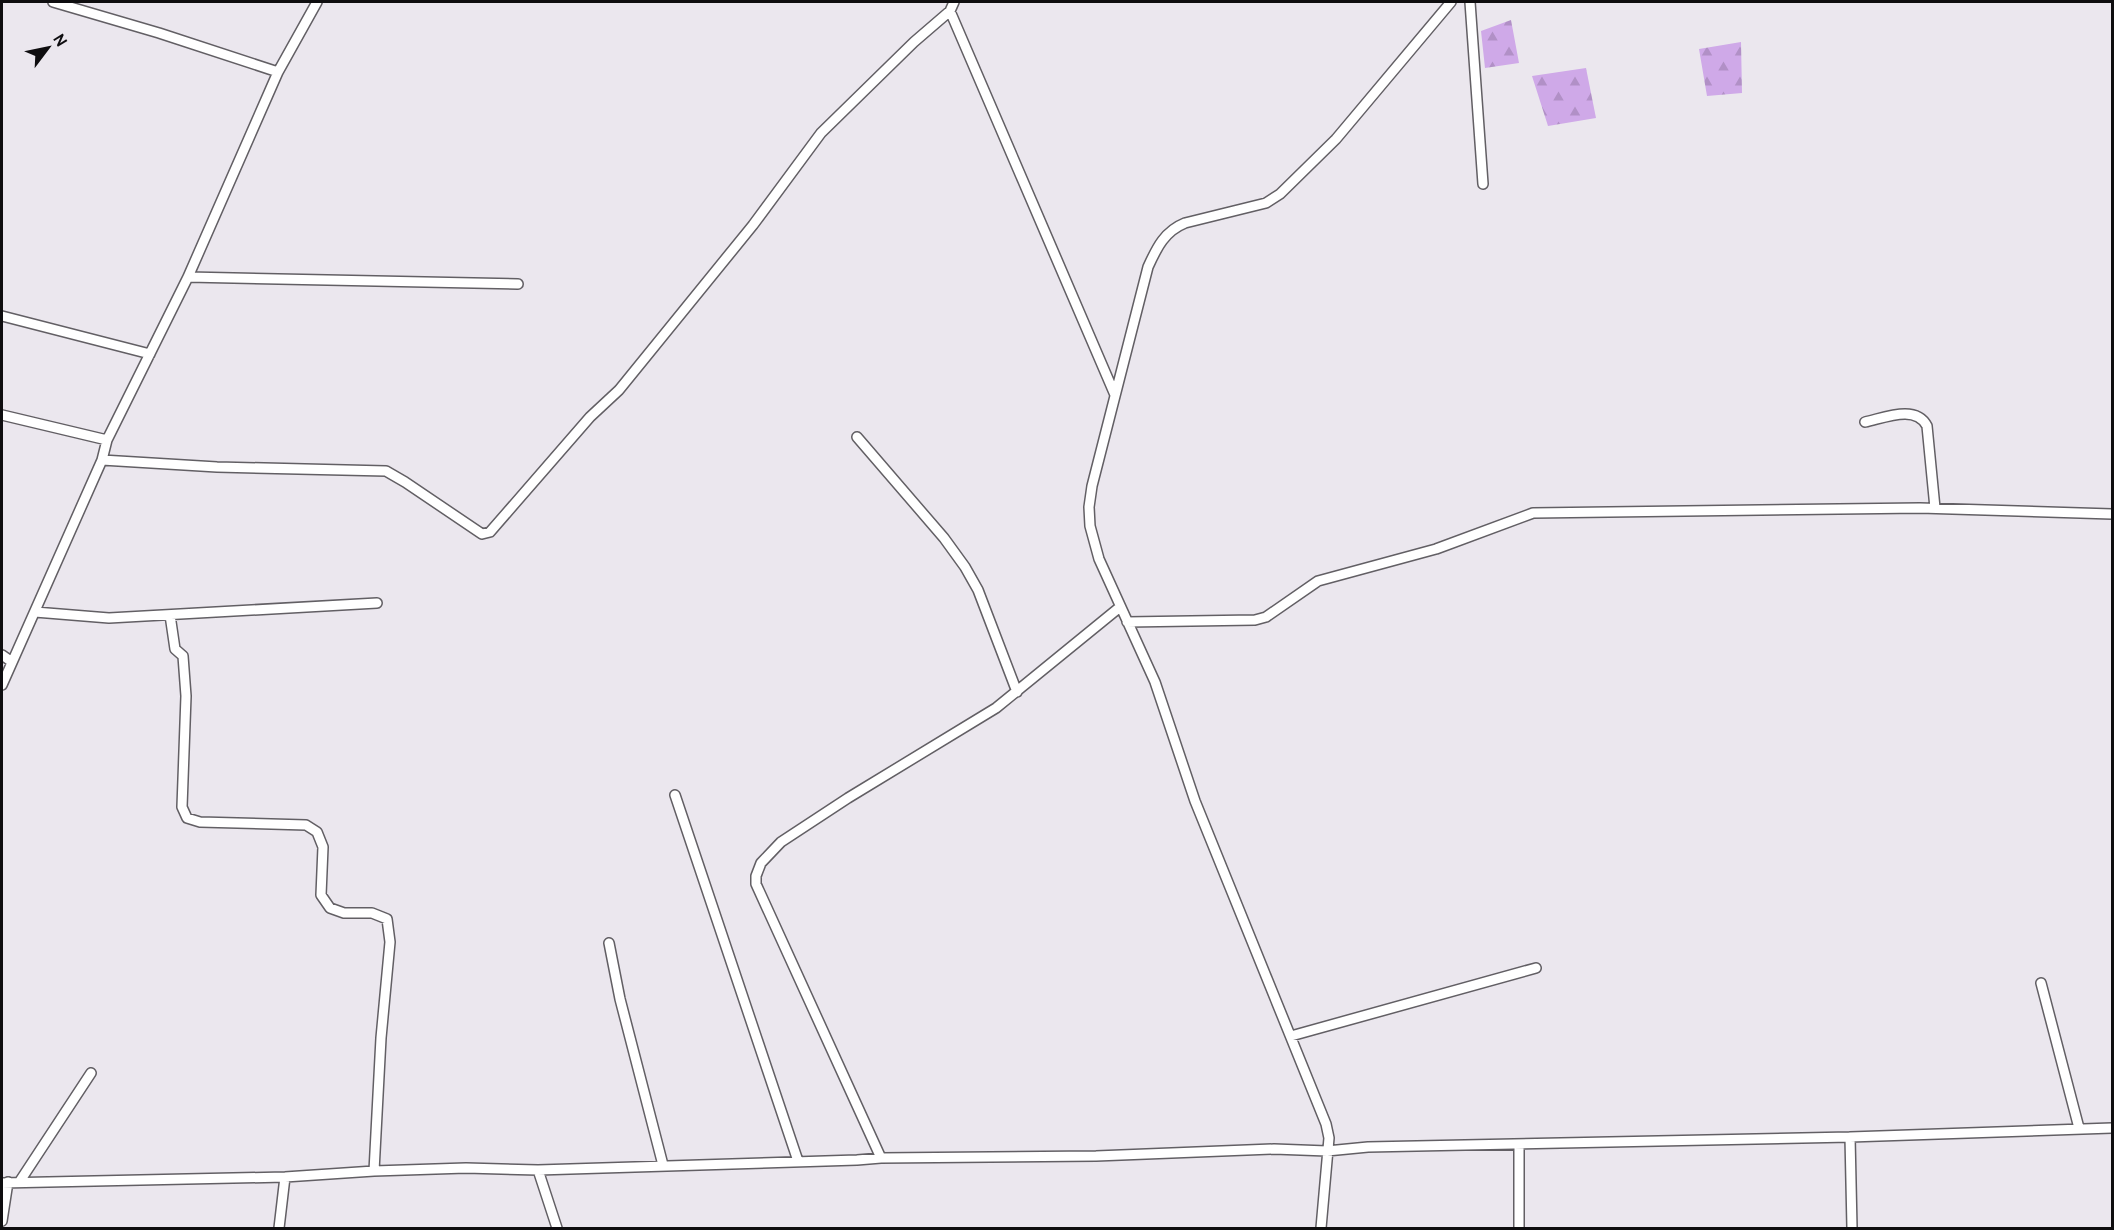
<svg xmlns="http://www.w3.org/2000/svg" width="2114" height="1230" viewBox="0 0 2114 1230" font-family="Overpass,sans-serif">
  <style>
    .forest { fill: url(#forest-firs) }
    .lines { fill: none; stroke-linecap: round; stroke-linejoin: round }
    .minor-casing { stroke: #625f64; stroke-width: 12 }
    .minor { stroke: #fff; stroke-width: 9 }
  </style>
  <defs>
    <pattern id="forest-firs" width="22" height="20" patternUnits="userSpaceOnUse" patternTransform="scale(1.5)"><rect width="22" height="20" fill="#cfa9e8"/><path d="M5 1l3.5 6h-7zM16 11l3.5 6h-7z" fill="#b190c6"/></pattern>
  </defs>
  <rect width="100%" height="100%" fill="#ebe7ee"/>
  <path class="forest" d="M 1511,20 L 1519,63 L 1485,68 L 1481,31 Z
    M 1741,42 L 1742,93 L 1707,96 L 1699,49 Z
    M 1586,68 L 1596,118 L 1548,126 L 1532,76 Z"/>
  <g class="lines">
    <g class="minor-casing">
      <path id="minor" d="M 53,2 L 159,33 L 278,72
        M 1470,2 L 1483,184
        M 950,11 L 1115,395
        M 188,277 L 518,284
        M 2,316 L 150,354
        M 2,415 L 107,440
        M 1865,422 C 1884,418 1916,404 1927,426 L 1935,508
        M 857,437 L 944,538 L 965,567 L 978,590 L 1017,692
        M 102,460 L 217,467 L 386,471 L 405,482 L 482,534 L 490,532 L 590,417 L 619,390 L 753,225 L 821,133 L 914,42 L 950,11 L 954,2
        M 35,612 L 109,618 L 377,603
        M 170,615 L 175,649 L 183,656 L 186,696 L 182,807 L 187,818 L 200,822 L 306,825 L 317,832 L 323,847 L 321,895 L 330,908 L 344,913 L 372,913 L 387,919 L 390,942 L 381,1038 L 374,1171
        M 1127,622 L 1255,620 L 1266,617 L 1318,581 L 1436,549 L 1533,513 L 1920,508 L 2112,514
        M 2,655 L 12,662
        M 2,685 L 102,460 L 107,440 L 188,277 L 278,72 L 317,2
        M 675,795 L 798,1161
        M 609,943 L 620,999 L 663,1165
        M 2041,983 L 2079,1128
        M 1291,1036 L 1536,968
        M 1850,1137 L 1852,1228
        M 1519,1144 L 1519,1228
        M 881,1158 L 756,884 L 756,876 L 761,863 L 781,842 L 848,798 L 996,708 L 1120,607
        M 538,1170 L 557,1228
        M 20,1181 L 91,1073
        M 2,1183 L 285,1177 L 374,1171 L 466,1168 L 538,1170 L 857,1160 L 881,1158 L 1096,1156 L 1274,1149 L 1327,1151 L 1368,1147 L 1850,1137 L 2112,1128
        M 2,1221 L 8,1182
        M 279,1228 L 285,1177
        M 1321,1228 L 1329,1138 L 1326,1124 L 1195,801 L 1155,682 L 1099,559 L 1090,526 L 1089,507 L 1092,486 L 1148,267 C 1157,247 1165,231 1185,223 L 1266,203 L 1280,194 L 1336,139 L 1451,2"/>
    </g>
    <use href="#minor" class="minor"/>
  </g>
  <rect width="2114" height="1230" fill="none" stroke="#0e0d0f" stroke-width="6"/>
  <g transform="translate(48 48) rotate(58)" stroke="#ebe7ee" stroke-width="4.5" paint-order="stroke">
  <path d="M0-4.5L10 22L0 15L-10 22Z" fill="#0e0d0f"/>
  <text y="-9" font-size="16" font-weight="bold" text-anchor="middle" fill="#0e0d0f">N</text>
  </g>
</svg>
